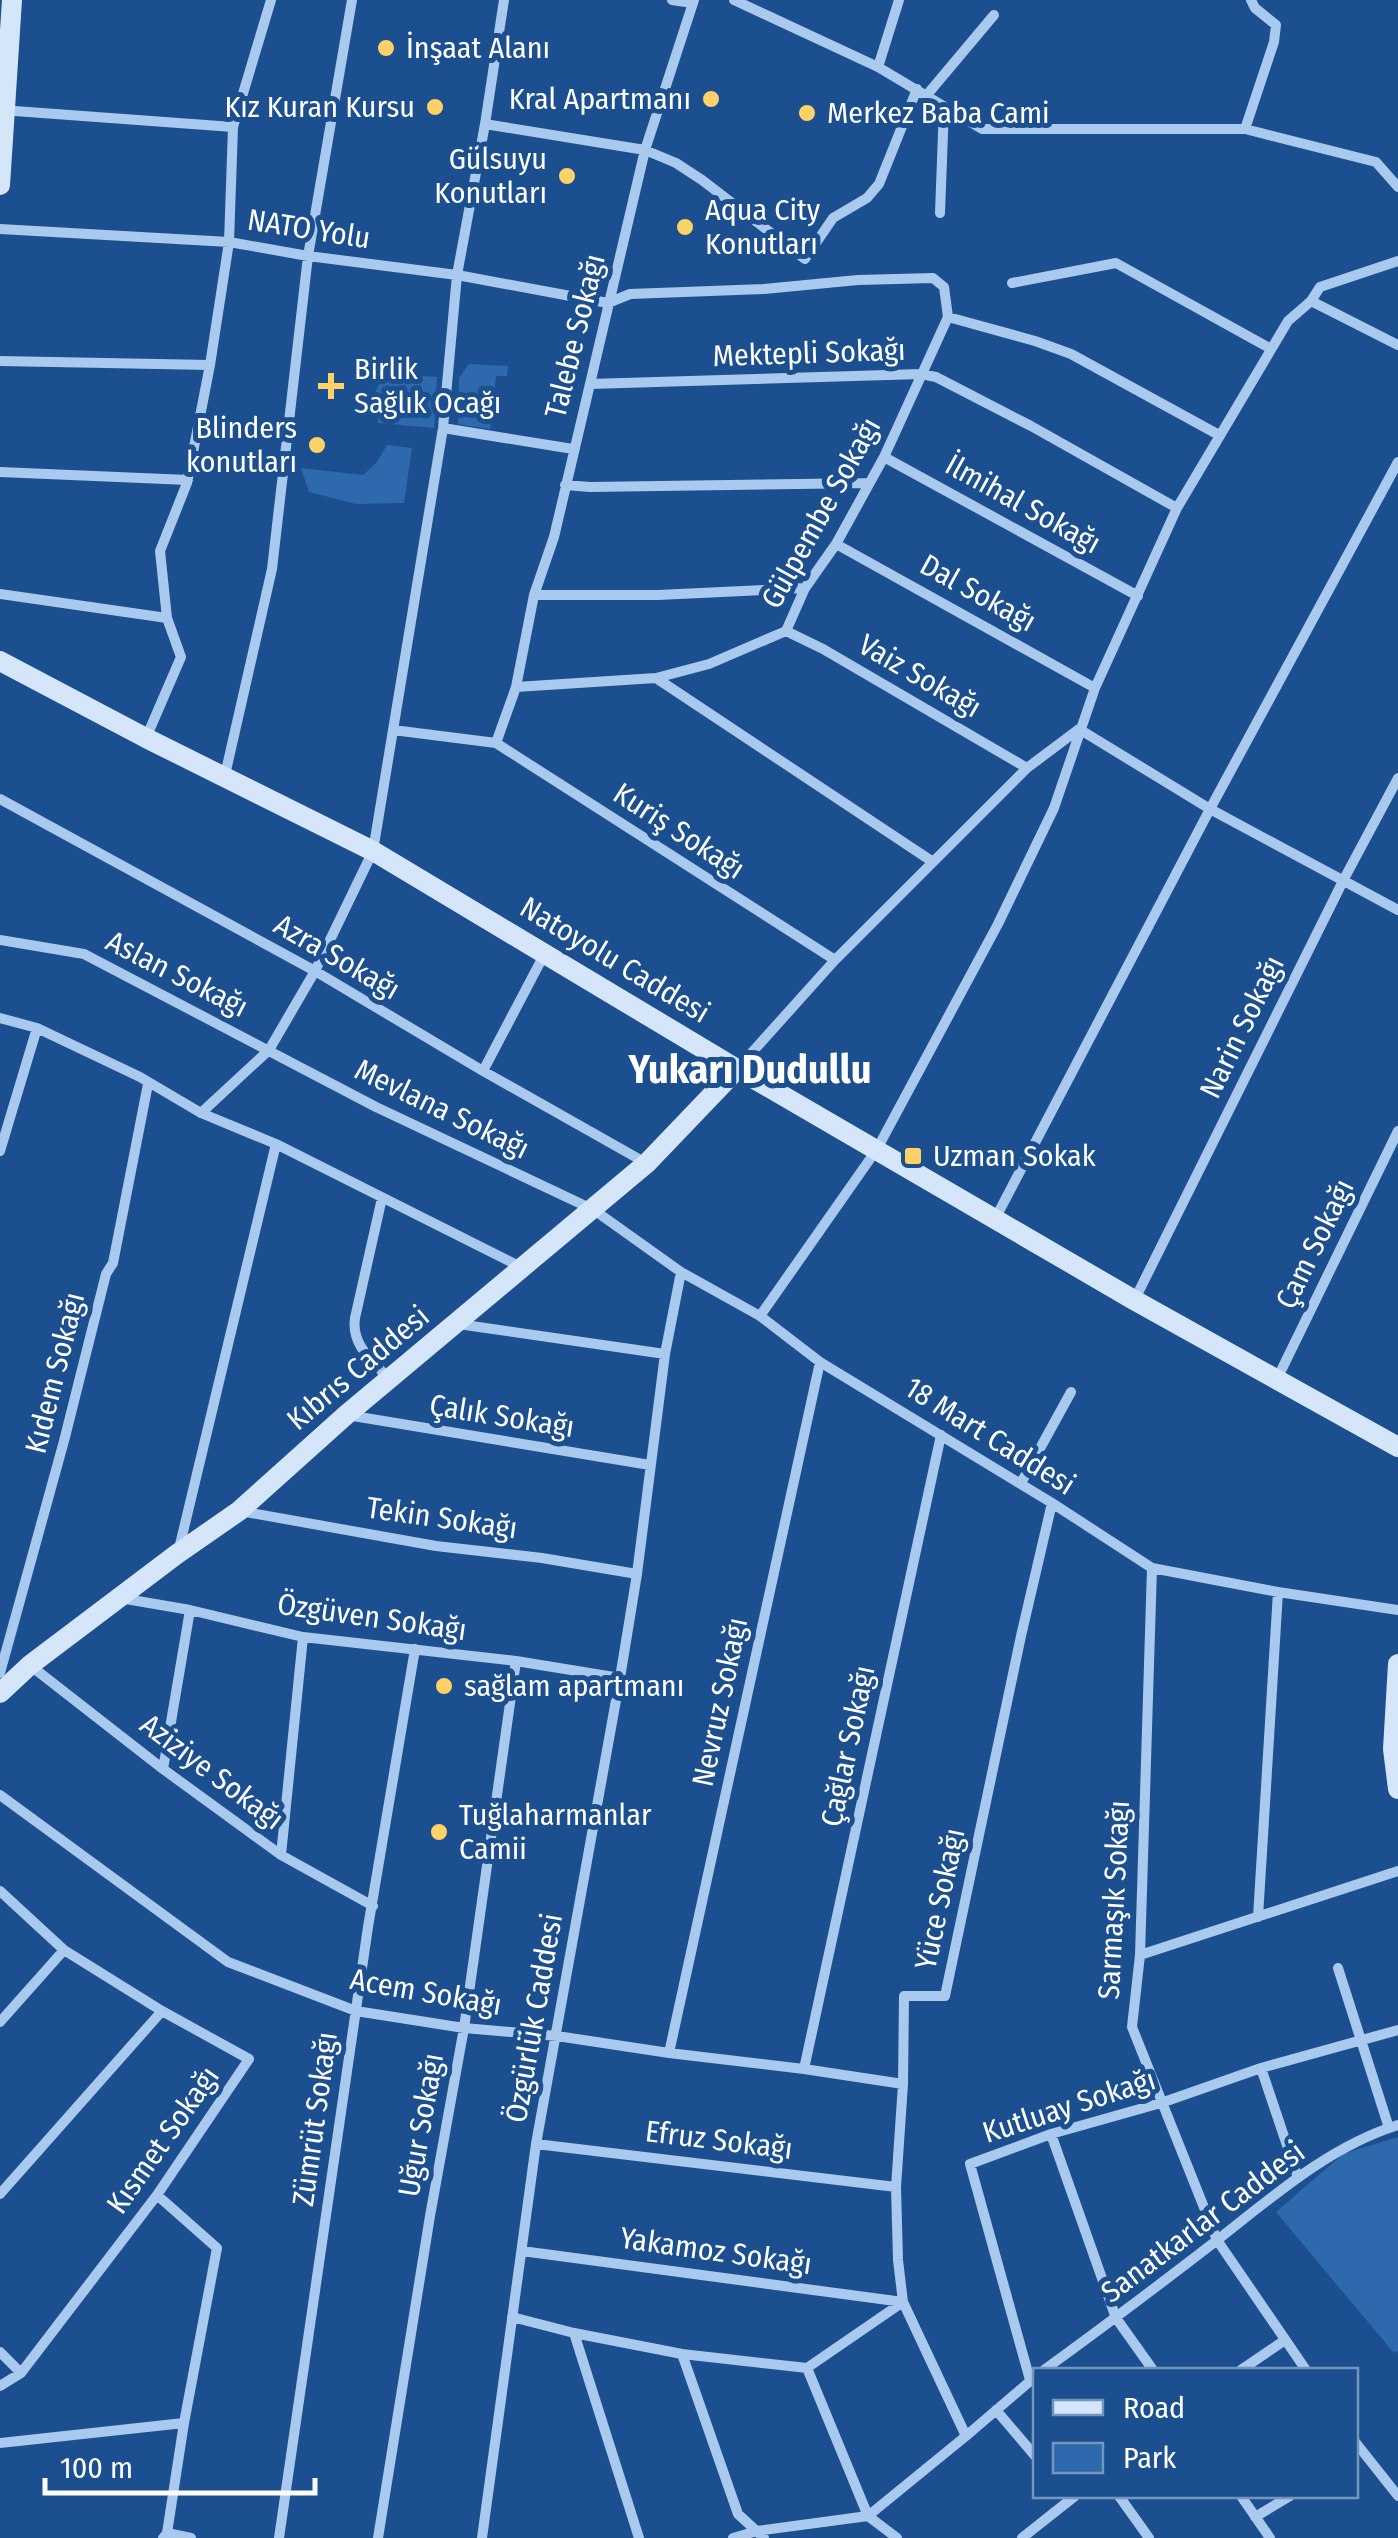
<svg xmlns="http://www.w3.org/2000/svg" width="1398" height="2538" viewBox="0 0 1398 2538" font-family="'Fira Sans Condensed',sans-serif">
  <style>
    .green { fill: #2e69ad }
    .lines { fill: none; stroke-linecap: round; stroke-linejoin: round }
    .street { stroke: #a9c9ee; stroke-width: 10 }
    .secondary { stroke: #d6e6fa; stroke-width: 20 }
    .poi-dot { fill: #ffd166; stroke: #1b4f8f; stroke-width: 4 }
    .labels { text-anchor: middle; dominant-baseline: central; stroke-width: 10; stroke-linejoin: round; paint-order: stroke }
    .poi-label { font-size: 30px; fill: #fff; stroke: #1b4f8f; text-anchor: start }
    .street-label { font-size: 30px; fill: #fff; stroke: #1b4f8f }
    .district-label { font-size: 40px; font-weight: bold; fill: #fff; stroke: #1b4f8f }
  </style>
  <rect width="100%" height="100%" fill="#1b4f8f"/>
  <path class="green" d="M 469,364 L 508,366 L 507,376 L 496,376 L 490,429 L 458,424 L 459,378 Z
    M 384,373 L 437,377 L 434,428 L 378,423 L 377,405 L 372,399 Z
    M 387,445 L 412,448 L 404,503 L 356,504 L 309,492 L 301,468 L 363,475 L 376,463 Z
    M 1398,2137 L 1398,2351 L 1394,2353 L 1276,2212 L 1343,2154 Z"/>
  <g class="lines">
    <path class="street" d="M 672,0 L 693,3
      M 734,0 L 878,67 L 982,129 L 1245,129 L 1376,162 L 1398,187
      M 878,67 L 899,0
      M 926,96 L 994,15
      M 1,110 L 233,127
      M 485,124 L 645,150 L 676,163 L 702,180 L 805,259 L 833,218 L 867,198 L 879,184 L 917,89
      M 1245,129 L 1274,42 L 1276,25 L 1255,8 L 1251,0
      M 940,213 L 944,107
      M 0,229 L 229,242 L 308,256 L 457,275 L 608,303 L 630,294 L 764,289 L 858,280 L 933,278 L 944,287 L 948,317
      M 1012,283 L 1116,263 L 1271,349
      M 1311,301 L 1398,345
      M 0,361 L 210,365
      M 590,384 L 921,374 L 936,377 L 1031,426 L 1177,508
      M 443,428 L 573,449
      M 884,457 L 1138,596
      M 0,472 L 188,480
      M 565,485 L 590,487 L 869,483
      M 836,544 L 1095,688
      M 0,594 L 167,618
      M 534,595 L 658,595 L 805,588
      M 786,631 L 823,649 L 1027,768
      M 516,687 L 534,595 L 554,537 L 645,150 L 694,0
      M 393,730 L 496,743 L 516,687 L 656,678
      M 146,738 L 181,657 L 167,618 L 160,551 L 187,483 L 210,365 L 229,242 L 233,127 L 271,0
      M 496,743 L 835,960
      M 225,775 L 272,569 L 308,256 L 352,0
      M 0,799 L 315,971 L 483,1071 L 646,1163
      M 933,862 L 656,678 L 709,664 L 786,631 L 805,588 L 836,544 L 884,457 L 948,317 L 1035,341 L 1071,354 L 1219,435
      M 0,940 L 84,954 L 376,1107 L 594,1210 L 681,1272 L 760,1316 L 820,1362 L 1052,1503 L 1152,1568 L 1278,1592 L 1398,1610
      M 0,1018 L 37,1028
      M 737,1069 L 835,960 L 1027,768 L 1079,729 L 1210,809 L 1398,910
      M 483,1071 L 545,953
      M 201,1113 L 269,1050 L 315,971 L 373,851 L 443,428 L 457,275 L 485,124 L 504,0
      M 0,1151 L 37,1028 L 140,1077 L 201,1113 L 276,1144 L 521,1267
      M 382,1198 L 355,1318 C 351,1345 372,1360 389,1379
      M 995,1219 L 1210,809 L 1398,462
      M 1135,1299 L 1344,879 L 1398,778
      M 760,1316 L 877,1149 L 998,924 L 1054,808 L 1095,688 L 1177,508 L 1288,321 L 1311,301 L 1320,287 L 1398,261
      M 458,1324 L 665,1354
      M 1277,1379 L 1398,1131
      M 347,1415 L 650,1465
      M 1021,1483 L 1071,1392
      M 240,1511 L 436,1546 L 542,1558 L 637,1574
      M 178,1553 L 276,1144
      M 1152,1568 L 1140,1955 L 1132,2027 L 1217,2240 L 1306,2370
      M 120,1598 L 190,1610 L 303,1637 L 516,1661 L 620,1678
      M 31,1666 L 163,1769 L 281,1855 L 373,1906
      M 0,1673 L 64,1441 L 106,1274 L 113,1263 L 148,1084
      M 163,1769 L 190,1610
      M 0,1795 L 228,1962 L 356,2011 L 464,2028 L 557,2036 L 669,2053 L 804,2069 L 903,2084
      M 281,1855 L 303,1637
      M 0,1891 L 64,1950 L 162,2011 L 249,2059 L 157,2195 L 21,2373 L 0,2386
      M 1258,1917 L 1278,1592
      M 1140,1955 L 1398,1871
      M 1338,1968 L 1389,2128
      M 0,2022 L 64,1950
      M 669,2053 L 820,1362
      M 1261,2068 L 1298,2178
      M 804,2069 L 941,1435
      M 1051,2134 L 1116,2318 L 1153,2370
      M 536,2144 L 896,2187
      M 0,2194 L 162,2011
      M 157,2195 L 217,2248 L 184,2423 L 167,2533 L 163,2538
      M 522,2251 L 903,2302
      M 512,2317 L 574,2333 L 682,2354 L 807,2368 L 903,2302
      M 574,2333 L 639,2538
      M 0,2352 L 21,2373
      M 682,2354 L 738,2514 L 764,2538
      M 807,2368 L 868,2516 L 897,2538
      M 1044,2370 C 1102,2328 1159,2285 1216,2241 C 1272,2197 1330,2146 1398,2125
      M 1241,2370 L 1285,2340
      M 1030,2380 L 970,2164 L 1051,2134 L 1161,2103 L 1261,2068 L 1398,2030
      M 996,2410 L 1036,2457
      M 966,2436 L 903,2302 L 898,2260 L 896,2187 L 903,2084 L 904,1996 L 945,1996 L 1021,1636 L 1052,1503
      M 0,2443 L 184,2423
      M 1356,2443 L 1398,2496
      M 1119,2496 L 1149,2538
      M 1241,2496 L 1270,2538
      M 1255,2517 L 1290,2496
      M 167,2533 L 191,2538
      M 279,2538 L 368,1927 L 415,1649
      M 378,2538 L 430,2216 L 464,2028 L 516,1661
      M 482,2538 L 536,2144 L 620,1678 L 637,1574 L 665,1354 L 681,1272
      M 733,2538 L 757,2531 L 868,2516 L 966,2436 L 1035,2377
      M 1022,2538 L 1075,2496"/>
    <path class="secondary" d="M 0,185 L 12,0
      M 0,661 L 146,738 L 373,851 L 737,1069 L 1134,1300 L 1398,1447
      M 1398,1664 L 1393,1749 L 1398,1789
      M 0,1693 L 30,1665 L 177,1554 L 239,1511 L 346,1415 L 647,1163 L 737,1069"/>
  </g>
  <g class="poi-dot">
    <circle cx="386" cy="48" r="10"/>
    <circle cx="711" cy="99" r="10"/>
    <circle cx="435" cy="107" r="10"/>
    <circle cx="807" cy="113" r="10"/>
    <circle cx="567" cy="176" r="10"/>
    <circle cx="685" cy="227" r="10"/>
    <path d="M326 371h10v10h10v10h-10v10h-10v-10h-10v-10h10z"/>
    <circle cx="317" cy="445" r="10"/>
    <rect x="903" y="1146" width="20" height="20" rx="5"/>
    <circle cx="444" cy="1686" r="10"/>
    <circle cx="439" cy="1832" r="10"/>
  </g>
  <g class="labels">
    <g class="poi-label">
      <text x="406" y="48">İnşaat Alanı</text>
      <text x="691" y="99" text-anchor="end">Kral Apartmanı</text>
      <text x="415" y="107" text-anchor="end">Kız Kuran Kursu</text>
      <text x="827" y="113">Merkez Baba Cami</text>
      <text x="547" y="159" text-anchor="end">Gülsuyu<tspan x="547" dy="34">Konutları</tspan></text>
      <text x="705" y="210">Aqua City<tspan x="705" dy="34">Konutları</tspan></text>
      <text x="354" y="369">Birlik<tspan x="354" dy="34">Sağlık Ocağı</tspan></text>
      <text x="297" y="428" text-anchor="end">Blinders<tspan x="297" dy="34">konutları</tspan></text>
      <text x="933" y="1156">Uzman Sokak</text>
      <text x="464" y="1686">sağlam apartmanı</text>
      <text x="459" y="1815">Tuğlaharmanlar<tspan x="459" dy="34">Camii</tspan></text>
    </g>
    <g class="street-label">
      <text transform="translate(309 229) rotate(9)">NATO Yolu</text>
      <text transform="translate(575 336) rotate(-76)">Talebe Sokağı</text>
      <text transform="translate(809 353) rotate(-2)">Mektepli Sokağı</text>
      <text transform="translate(1023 504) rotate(29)">İlmihal Sokağı</text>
      <text transform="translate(821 513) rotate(-61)">Gülpembe Sokağı</text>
      <text transform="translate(978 593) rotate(29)">Dal Sokağı</text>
      <text transform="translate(920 676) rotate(30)">Vaiz Sokağı</text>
      <text transform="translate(679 831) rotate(33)">Kuriş Sokağı</text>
      <text transform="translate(337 957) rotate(30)">Azra Sokağı</text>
      <text transform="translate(615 960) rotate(31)">Natoyolu Caddesi</text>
      <text transform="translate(177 974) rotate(27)">Aslan Sokağı</text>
      <text transform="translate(1242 1027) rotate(-64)">Narin Sokağı</text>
      <text transform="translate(442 1109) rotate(26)">Mevlana Sokağı</text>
      <text transform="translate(1315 1244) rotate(-64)">Çam Sokağı</text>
      <text transform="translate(358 1368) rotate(-40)">Kıbrıs Caddesi</text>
      <text transform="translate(55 1373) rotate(-76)">Kıdem Sokağı</text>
      <text transform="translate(502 1416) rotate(9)">Çalık Sokağı</text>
      <text transform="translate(990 1436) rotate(32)">18 Mart Caddesi</text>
      <text transform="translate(442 1518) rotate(8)">Tekin Sokağı</text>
      <text transform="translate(372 1617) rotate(8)">Özgüven Sokağı</text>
      <text transform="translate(720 1702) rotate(-78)">Nevruz Sokağı</text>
      <text transform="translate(848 1746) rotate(-78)">Çağlar Sokağı</text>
      <text transform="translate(212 1772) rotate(37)">Aziziye Sokağı</text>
      <text transform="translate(940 1899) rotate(-78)">Yüce Sokağı</text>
      <text transform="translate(1114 1900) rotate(-87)">Sarmaşık Sokağı</text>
      <text transform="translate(426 1992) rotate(10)">Acem Sokağı</text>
      <text transform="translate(534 2018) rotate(-80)">Özgürlük Caddesi</text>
      <text transform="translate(1069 2106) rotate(-18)">Kutluay Sokağı</text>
      <text transform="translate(315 2119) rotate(-82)">Zümrüt Sokağı</text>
      <text transform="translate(421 2125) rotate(-80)">Uğur Sokağı</text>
      <text transform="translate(163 2140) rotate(-55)">Kısmet Sokağı</text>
      <text transform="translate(719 2140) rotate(7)">Efruz Sokağı</text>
      <text transform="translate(1203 2222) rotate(-37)">Sanatkarlar Caddesi</text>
      <text transform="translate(716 2251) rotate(8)">Yakamoz Sokağı</text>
    </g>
    <g class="district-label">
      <text x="750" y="1070">Yukarı Dudullu</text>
    </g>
  </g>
  <rect x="1033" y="2368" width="325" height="130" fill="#1b4f8f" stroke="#7695bc" stroke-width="2.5"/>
  <rect x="1053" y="2400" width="50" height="15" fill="#d6e6fa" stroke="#7695bc" stroke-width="2.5"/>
  <text x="1123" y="2418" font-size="30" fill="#ffffff">Road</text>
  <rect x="1053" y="2443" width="50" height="30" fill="#2e69ad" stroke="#7695bc" stroke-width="2.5"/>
  <text x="1123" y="2468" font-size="30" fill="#ffffff">Park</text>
  <path d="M45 2478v15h270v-15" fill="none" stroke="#ffffff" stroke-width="5"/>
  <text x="60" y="2478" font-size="30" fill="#ffffff" stroke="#1b4f8f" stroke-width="8" paint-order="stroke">100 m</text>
</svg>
